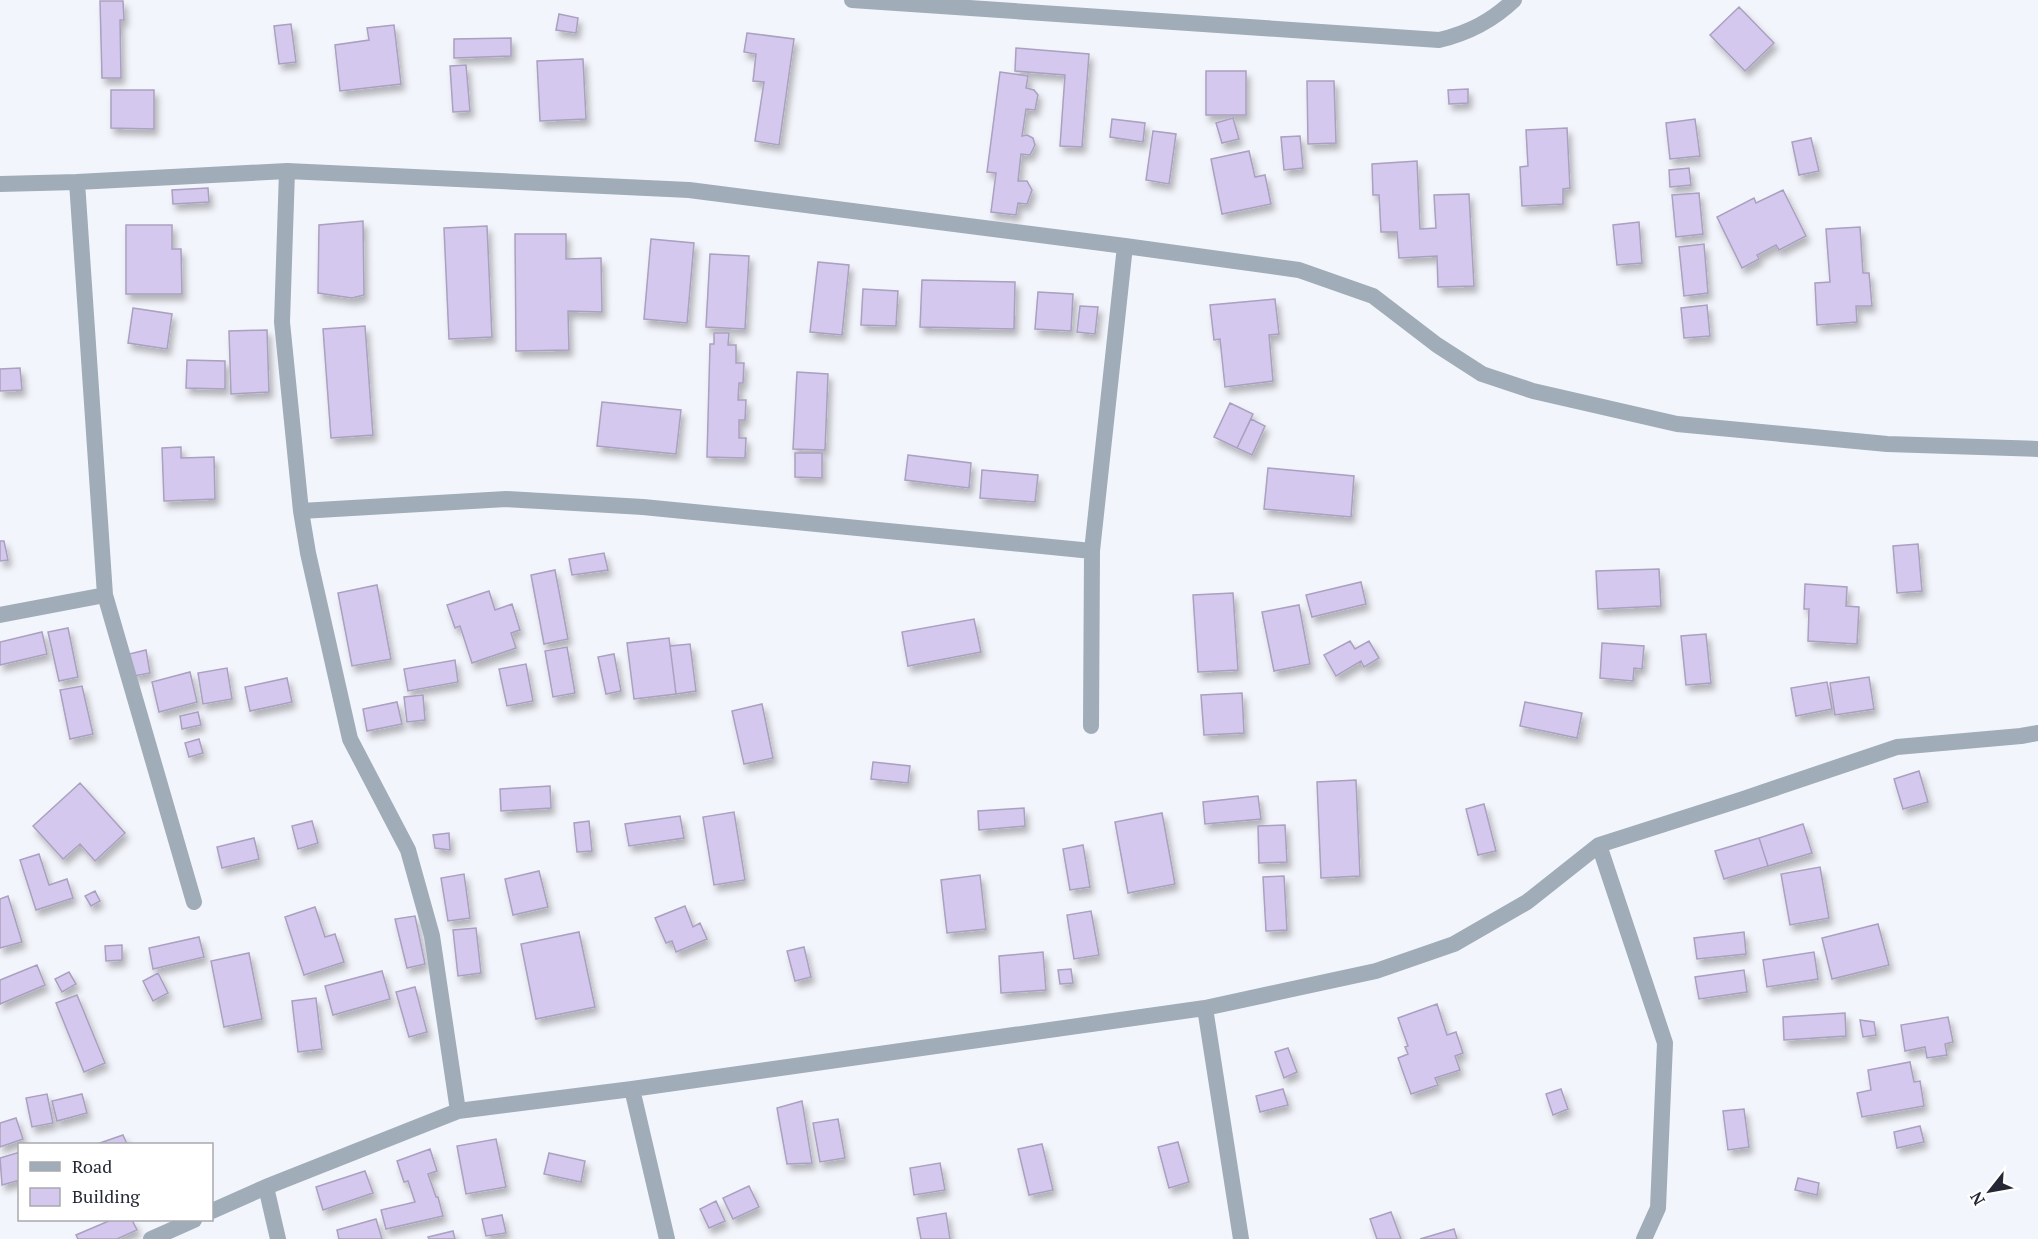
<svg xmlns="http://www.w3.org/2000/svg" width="2038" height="1239" viewBox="0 0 2038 1239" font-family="'PT Serif',serif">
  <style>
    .building { fill: #d4c8ef; stroke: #aaa0bf; stroke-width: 1.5; filter: url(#shadow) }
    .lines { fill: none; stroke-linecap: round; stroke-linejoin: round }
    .minor { stroke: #a0acb7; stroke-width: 16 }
  </style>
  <defs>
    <filter id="shadow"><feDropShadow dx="3.5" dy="6" stdDeviation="3" flood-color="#0004"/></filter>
  </defs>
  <rect width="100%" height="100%" fill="#f3f5fc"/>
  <path class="building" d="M 100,1 L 123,1 L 124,20 L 120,20 L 121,78 L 102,78 Z
    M 1739,7 L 1774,43 L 1745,71 L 1710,35 Z
    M 559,14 L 578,18 L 576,33 L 556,30 Z
    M 291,24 L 296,62 L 279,64 L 274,26 Z
    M 394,25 L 401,84 L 340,91 L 335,45 L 369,40 L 367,28 Z
    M 747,33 L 794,39 L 779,145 L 755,141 L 764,82 L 753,81 L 756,54 L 744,52 Z
    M 511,38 L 511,56 L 454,58 L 454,39 Z
    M 1016,48 L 1089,54 L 1082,147 L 1060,146 L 1065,75 L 1015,71 Z
    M 583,59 L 586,119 L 540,121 L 537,61 Z
    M 466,65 L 470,111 L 453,112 L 450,66 Z
    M 1206,71 L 1246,71 L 1246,115 L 1206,115 Z
    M 1000,72 L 1028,76 L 1026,88 L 1034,90 L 1038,95 L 1035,110 L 1026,109 L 1022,136 L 1027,135 L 1033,138 L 1035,145 L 1030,155 L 1021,154 L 1018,181 L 1027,181 L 1032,190 L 1027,204 L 1018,203 L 1016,215 L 991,212 L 996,173 L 987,172 Z
    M 1307,81 L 1334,81 L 1336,143 L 1308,144 Z
    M 1468,89 L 1468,103 L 1449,104 L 1448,90 Z
    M 111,90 L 154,90 L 154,129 L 111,128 Z
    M 1233,118 L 1239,139 L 1222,143 L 1216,123 Z
    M 1112,119 L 1145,123 L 1143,142 L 1110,137 Z
    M 1695,119 L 1700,156 L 1670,159 L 1666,123 Z
    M 1567,128 L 1570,188 L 1563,189 L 1563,204 L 1522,206 L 1520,167 L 1528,166 L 1526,130 Z
    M 1153,131 L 1176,134 L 1169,184 L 1146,180 Z
    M 1300,136 L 1303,168 L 1284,170 L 1281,137 Z
    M 1811,138 L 1819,171 L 1799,175 L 1792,142 Z
    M 1249,151 L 1255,177 L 1265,175 L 1271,204 L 1222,214 L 1211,159 Z
    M 1417,161 L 1420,229 L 1436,228 L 1434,195 L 1469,194 L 1474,286 L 1438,287 L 1437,256 L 1399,258 L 1397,232 L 1381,232 L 1379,195 L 1373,195 L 1372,164 Z
    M 1689,168 L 1691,185 L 1670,187 L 1669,170 Z
    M 208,188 L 209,202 L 173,204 L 172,190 Z
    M 1783,190 L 1806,236 L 1779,250 L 1776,245 L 1757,255 L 1759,259 L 1742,268 L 1717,217 L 1754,198 L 1756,203 Z
    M 1699,193 L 1703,234 L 1676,237 L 1672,195 Z
    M 363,221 L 364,295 L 352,298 L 318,293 L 319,225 Z
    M 1639,222 L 1642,263 L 1617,265 L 1613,225 Z
    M 126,225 L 172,225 L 172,249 L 181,249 L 182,294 L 126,294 Z
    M 487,226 L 492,337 L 449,339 L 444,228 Z
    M 1860,227 L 1863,273 L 1869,273 L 1872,306 L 1856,306 L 1857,322 L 1817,325 L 1815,283 L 1830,282 L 1826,229 Z
    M 515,234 L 566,234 L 566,259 L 601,258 L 602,312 L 568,311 L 569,350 L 516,351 Z
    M 651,239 L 694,243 L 687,323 L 644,319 Z
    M 1704,244 L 1708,293 L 1684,296 L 1679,247 Z
    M 710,254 L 749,256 L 745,329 L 706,327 Z
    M 818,262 L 849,265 L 842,335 L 810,332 Z
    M 922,280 L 1015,282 L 1014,329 L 920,327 Z
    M 863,289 L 898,291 L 896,326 L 861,325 Z
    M 1038,292 L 1073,294 L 1071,331 L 1035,329 Z
    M 1275,299 L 1279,334 L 1269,335 L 1273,381 L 1225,387 L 1220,339 L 1214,340 L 1210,305 Z
    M 1707,305 L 1710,336 L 1684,338 L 1681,308 Z
    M 1080,306 L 1098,307 L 1095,334 L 1077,332 Z
    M 133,308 L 172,314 L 167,349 L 128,343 Z
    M 365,326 L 373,435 L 331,438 L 323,329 Z
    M 267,330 L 269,392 L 231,394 L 229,331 Z
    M 714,333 L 729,333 L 728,345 L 736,345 L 736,363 L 744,363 L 743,383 L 739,383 L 738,400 L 746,400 L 745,420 L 739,420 L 739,438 L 746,438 L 745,458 L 707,457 L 710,344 L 714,344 Z
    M 187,360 L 225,361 L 225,389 L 186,388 Z
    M 20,368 L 22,390 L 0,391 L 0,369 Z
    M 797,372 L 828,374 L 825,450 L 793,449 Z
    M 602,402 L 681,410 L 676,454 L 597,446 Z
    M 1230,403 L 1253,414 L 1237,448 L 1214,437 Z
    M 1251,419 L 1265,426 L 1252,455 L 1237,448 Z
    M 181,447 L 181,458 L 214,457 L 215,499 L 164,501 L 162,448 Z
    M 795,453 L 822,453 L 822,478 L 795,477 Z
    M 908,455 L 971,463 L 969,488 L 905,480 Z
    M 1268,468 L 1354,476 L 1351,517 L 1264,509 Z
    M 982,470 L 1038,475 L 1035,502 L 980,498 Z
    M 0,541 L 4,541 L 8,560 L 0,561 Z
    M 1918,544 L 1922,591 L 1897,593 L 1893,546 Z
    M 604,553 L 608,570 L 572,575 L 569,559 Z
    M 1659,569 L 1661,606 L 1598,609 L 1596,571 Z
    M 555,570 L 568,639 L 544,644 L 531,575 Z
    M 1361,582 L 1366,604 L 1312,617 L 1306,595 Z
    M 1805,584 L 1847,587 L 1846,606 L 1859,607 L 1857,644 L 1808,641 L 1809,609 L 1804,609 Z
    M 377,585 L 391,659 L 352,666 L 338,593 Z
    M 489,591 L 495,610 L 512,604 L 520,630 L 511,633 L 516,648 L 472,663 L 460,626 L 455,628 L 447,605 Z
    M 1233,593 L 1238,670 L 1198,672 L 1193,595 Z
    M 1299,605 L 1310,664 L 1274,671 L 1262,612 Z
    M 974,619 L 981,652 L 908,666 L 902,632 Z
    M 68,628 L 78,677 L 59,681 L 48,632 Z
    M 42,632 L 47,654 L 0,665 L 0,642 Z
    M 1706,634 L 1711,683 L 1686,685 L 1681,636 Z
    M 669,638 L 676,694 L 634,699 L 627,643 Z
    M 1350,641 L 1355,649 L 1369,641 L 1379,658 L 1364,667 L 1361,661 L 1336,676 L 1324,655 Z
    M 1602,643 L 1644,646 L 1642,669 L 1634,668 L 1633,681 L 1600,678 Z
    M 690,644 L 696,691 L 676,694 L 670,646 Z
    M 567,647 L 575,693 L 553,697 L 545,651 Z
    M 146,650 L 150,673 L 134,676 L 129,654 Z
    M 614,654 L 621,691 L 606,694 L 598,657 Z
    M 455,660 L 458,682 L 408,691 L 404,669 Z
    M 526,664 L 533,701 L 507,706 L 499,669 Z
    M 227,668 L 232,699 L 203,704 L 198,673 Z
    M 190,672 L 197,702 L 159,712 L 152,682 Z
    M 1869,677 L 1874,709 L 1835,715 L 1830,683 Z
    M 287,678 L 292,702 L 250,711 L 245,687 Z
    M 1827,682 L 1832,709 L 1796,716 L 1791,688 Z
    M 82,686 L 93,734 L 70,739 L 60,690 Z
    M 1242,693 L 1244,733 L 1204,735 L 1201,695 Z
    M 423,695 L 425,720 L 407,722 L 404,697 Z
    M 397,702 L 402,724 L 367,731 L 363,709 Z
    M 1525,702 L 1582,713 L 1577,738 L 1520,726 Z
    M 762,704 L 773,758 L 744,764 L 732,711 Z
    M 198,712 L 201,725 L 182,729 L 180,716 Z
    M 199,739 L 203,753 L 189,757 L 185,743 Z
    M 873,762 L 910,766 L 908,783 L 871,779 Z
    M 1919,771 L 1928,802 L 1903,809 L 1894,779 Z
    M 1356,780 L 1360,876 L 1321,878 L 1317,782 Z
    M 80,783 L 125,833 L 95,861 L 80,844 L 63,859 L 33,826 Z
    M 550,786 L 551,808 L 501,811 L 500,789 Z
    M 1258,796 L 1261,819 L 1205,824 L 1203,802 Z
    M 1484,804 L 1496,851 L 1478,855 L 1466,809 Z
    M 1024,808 L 1025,826 L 979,830 L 978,811 Z
    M 734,812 L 745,880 L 714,885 L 703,817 Z
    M 1162,813 L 1175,884 L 1128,893 L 1115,822 Z
    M 680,816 L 684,838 L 629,846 L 625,824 Z
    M 312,821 L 318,843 L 298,849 L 292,826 Z
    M 589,821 L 592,851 L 577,852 L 574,823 Z
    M 1803,824 L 1812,853 L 1768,866 L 1759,838 Z
    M 1285,825 L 1287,862 L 1259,863 L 1258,826 Z
    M 449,833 L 450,850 L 435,848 L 433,835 Z
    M 254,838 L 259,859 L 222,868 L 217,847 Z
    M 1759,838 L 1768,866 L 1724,879 L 1715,851 Z
    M 1083,845 L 1090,887 L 1070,890 L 1063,849 Z
    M 39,854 L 49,885 L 67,879 L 73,898 L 36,910 L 20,860 Z
    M 1820,867 L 1829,918 L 1790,925 L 1781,874 Z
    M 539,871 L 548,907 L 513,915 L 505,879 Z
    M 464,874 L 470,918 L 448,921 L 441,878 Z
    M 980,875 L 986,929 L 947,933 L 941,880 Z
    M 1284,876 L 1287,930 L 1266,931 L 1263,877 Z
    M 95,891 L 100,901 L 91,906 L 85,896 Z
    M 8,896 L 22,942 L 0,948 L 0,899 Z
    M 685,906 L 693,927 L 700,923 L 707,939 L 676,952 L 672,941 L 666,943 L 655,918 Z
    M 315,907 L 325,937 L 335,934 L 344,962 L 304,975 L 285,917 Z
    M 1091,911 L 1099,955 L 1074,959 L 1067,915 Z
    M 415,916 L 425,964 L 407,968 L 395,919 Z
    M 1878,924 L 1889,965 L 1832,979 L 1822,938 Z
    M 476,928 L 481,973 L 458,976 L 453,930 Z
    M 579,932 L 595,1007 L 536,1019 L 521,944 Z
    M 1744,932 L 1746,954 L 1697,959 L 1694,938 Z
    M 199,937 L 204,957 L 153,969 L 149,948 Z
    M 122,945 L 122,960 L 106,961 L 105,946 Z
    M 804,947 L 811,977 L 795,981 L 787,951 Z
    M 1043,952 L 1046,990 L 1001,993 L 999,956 Z
    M 1814,952 L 1818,979 L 1767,987 L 1763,960 Z
    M 249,953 L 262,1019 L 224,1027 L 211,961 Z
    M 37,965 L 45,985 L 0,1004 L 0,980 Z
    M 1071,969 L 1073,983 L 1060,984 L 1058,970 Z
    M 1744,970 L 1747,992 L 1699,999 L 1695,977 Z
    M 382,971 L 390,999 L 333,1015 L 325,986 Z
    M 69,972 L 76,984 L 62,992 L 55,979 Z
    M 158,973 L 168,993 L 153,1001 L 143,981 Z
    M 415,987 L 427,1032 L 409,1037 L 396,992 Z
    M 77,995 L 105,1063 L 84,1072 L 56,1003 Z
    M 316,998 L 322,1049 L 298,1052 L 292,1001 Z
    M 1437,1004 L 1447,1035 L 1456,1032 L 1463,1053 L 1455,1056 L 1460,1070 L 1435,1078 L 1438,1085 L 1411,1094 L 1398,1058 L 1408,1054 L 1405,1047 L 1408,1046 L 1398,1018 Z
    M 1845,1013 L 1846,1036 L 1784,1040 L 1783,1017 Z
    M 1948,1017 L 1953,1042 L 1945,1044 L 1947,1055 L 1927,1058 L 1925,1047 L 1905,1051 L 1901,1025 Z
    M 1860,1020 L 1874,1022 L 1876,1035 L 1863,1037 Z
    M 1288,1048 L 1297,1072 L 1284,1078 L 1275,1052 Z
    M 1910,1062 L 1914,1082 L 1920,1081 L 1924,1106 L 1862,1117 L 1857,1093 L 1871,1090 L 1868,1070 Z
    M 1283,1089 L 1288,1105 L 1260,1112 L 1256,1096 Z
    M 1561,1089 L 1568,1109 L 1553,1115 L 1546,1094 Z
    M 47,1094 L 53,1123 L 32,1127 L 26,1098 Z
    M 82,1094 L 87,1113 L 57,1121 L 52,1101 Z
    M 802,1101 L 812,1163 L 787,1164 L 777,1108 Z
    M 1744,1109 L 1749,1147 L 1728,1150 L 1723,1111 Z
    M 16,1118 L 23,1139 L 0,1147 L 0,1123 Z
    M 838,1119 L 845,1158 L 820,1162 L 813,1123 Z
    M 1920,1126 L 1924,1142 L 1897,1148 L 1894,1132 Z
    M 123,1135 L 127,1144 L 97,1144 Z
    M 496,1139 L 506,1187 L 466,1194 L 457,1146 Z
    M 1178,1142 L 1189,1182 L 1169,1188 L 1158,1147 Z
    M 1042,1144 L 1053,1190 L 1029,1195 L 1018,1149 Z
    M 430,1149 L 437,1171 L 428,1174 L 436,1197 L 438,1197 L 443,1216 L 386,1229 L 381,1210 L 415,1202 L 408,1181 L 404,1182 L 397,1161 Z
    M 20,1152 L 20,1180 L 2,1185 L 0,1158 Z
    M 549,1153 L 585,1161 L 581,1182 L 544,1174 Z
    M 940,1163 L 945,1190 L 914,1195 L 910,1168 Z
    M 365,1171 L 373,1193 L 323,1210 L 316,1187 Z
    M 1798,1178 L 1819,1183 L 1817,1195 L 1795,1190 Z
    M 749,1186 L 759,1207 L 733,1219 L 723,1198 Z
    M 716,1201 L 725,1221 L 709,1228 L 700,1209 Z
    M 1391,1212 L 1401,1239 L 1377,1239 L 1370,1219 Z
    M 946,1213 L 950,1239 L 921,1239 L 917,1218 Z
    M 502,1215 L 506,1233 L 486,1236 L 482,1219 Z
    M 376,1219 L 382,1239 L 339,1239 L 337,1230 Z
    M 111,1220 L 132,1220 L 137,1230 L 117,1239 L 78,1239 L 76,1235 Z
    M 1454,1229 L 1457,1239 L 1420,1239 Z
    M 453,1231 L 455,1239 L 429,1239 L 428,1237 Z"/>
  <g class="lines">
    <path class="minor" d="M 852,0 L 1439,40 C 1469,33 1492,21 1514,0
      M 287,171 L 282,322 L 301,511 L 308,553 L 350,739 L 408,850 L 432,936 L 458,1111
      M 77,182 L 105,595 L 194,902
      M 0,184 L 77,182 L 287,171 L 689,190 L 1125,246 L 1299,270 L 1373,296 L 1437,345 L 1482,374 L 1533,391 L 1677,424 L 1887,444 L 2038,449
      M 301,511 L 506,499 L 643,507 L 1092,551
      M 0,615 L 105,595
      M 1091,726 L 1092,551 L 1125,246
      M 1599,845 L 1665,1043 L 1658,1208 L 1644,1239
      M 1205,1008 L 1241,1239
      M 632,1089 L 667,1239
      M 266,1187 L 278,1239
      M 212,1211 L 266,1187 L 458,1111 L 632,1089 L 1205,1008 L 1376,971 L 1454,944 L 1527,902 L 1599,845 L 1743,799 L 1897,747 L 2021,736 L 2038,733
      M 151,1239 L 194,1220"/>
  </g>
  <rect x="18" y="1143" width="195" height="78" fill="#ffffff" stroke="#a8a9ae" stroke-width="1.5"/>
  <rect x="30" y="1162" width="30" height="9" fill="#a0acb7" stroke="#a8a9ae" stroke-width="1.5"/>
  <text x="72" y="1173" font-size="18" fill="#252834">Road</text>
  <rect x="30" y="1188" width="30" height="18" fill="#d4c8ef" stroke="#a8a9ae" stroke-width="1.5"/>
  <text x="72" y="1203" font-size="18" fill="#252834">Building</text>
  <g transform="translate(1990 1191) rotate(239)" stroke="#ffffff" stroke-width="4.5" paint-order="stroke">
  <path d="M0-4.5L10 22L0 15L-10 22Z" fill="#252834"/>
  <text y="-9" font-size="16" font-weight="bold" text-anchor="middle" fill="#252834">N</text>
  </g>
</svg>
